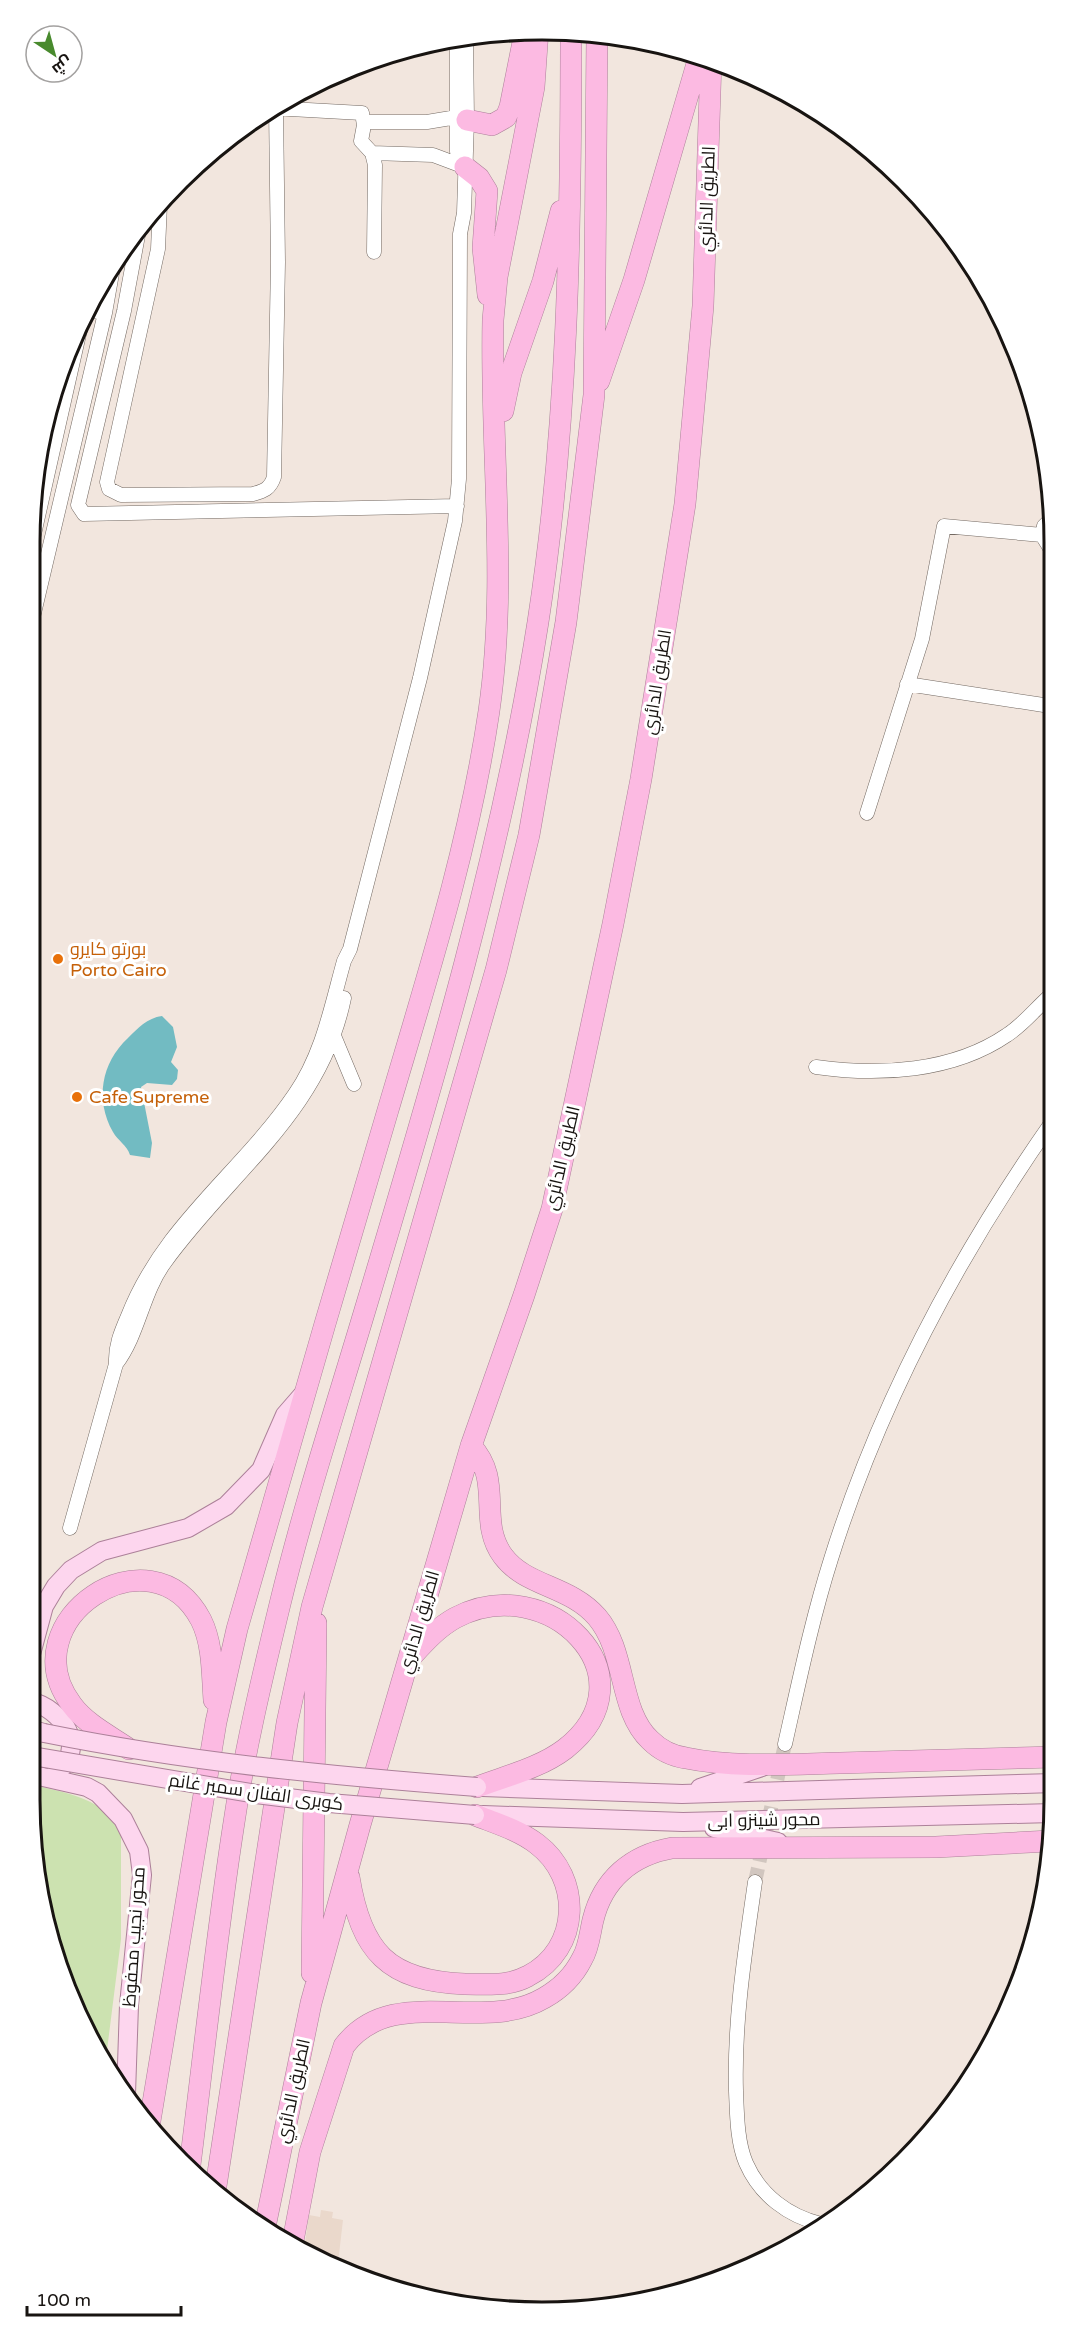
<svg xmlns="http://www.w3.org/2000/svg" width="1084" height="2342" viewBox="0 0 1084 2342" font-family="'Varela Round',Cairo,sans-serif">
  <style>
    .built { fill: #ead8cb }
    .green { fill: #cce2b0 }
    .water { fill: #72bbc2 }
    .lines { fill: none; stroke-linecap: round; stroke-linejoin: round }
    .minor-tunnel { stroke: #d1c6bf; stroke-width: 14; stroke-dasharray: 14 7; stroke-linecap: butt }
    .minor-casing { stroke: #736962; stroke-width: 15 }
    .major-casing { stroke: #ac8099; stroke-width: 20 }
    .highway-casing { stroke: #ac8099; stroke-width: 22 }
    .minor { stroke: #fff; stroke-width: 14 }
    .major { stroke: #fdd6ee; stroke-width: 18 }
    .highway { stroke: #fcbae2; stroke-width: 21 }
    .major-bridge-casing { stroke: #ac8099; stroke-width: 20; stroke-linecap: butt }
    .major-bridge { stroke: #fdd6ee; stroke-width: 18 }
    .food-dot { fill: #e8710a; stroke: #fff; stroke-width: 2 }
    .labels { text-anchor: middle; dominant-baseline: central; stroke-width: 6; stroke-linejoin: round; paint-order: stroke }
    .street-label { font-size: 18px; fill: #181411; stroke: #fff }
    .food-label { font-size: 18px; fill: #c56008; stroke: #fff; text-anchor: start }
    .rim { fill: none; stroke: #181411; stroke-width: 3 }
  </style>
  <rect width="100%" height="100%" fill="#f2e6de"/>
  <path class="built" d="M 321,2210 L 333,2212 L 332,2218 L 343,2220 L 338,2263 L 304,2250 L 309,2215 L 320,2217 Z"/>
  <path class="green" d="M 30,1784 C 64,1793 109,1798 121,1835 L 121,1939 L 105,2066 L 98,2056 L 57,1965 L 30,1800 Z"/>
  <path class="water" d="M 162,1016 L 173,1027 L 177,1047 L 171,1062 L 178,1070 L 177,1079 L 172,1085 L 147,1083 L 141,1087 L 152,1143 L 150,1158 L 130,1155 C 127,1145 118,1141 113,1132 C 95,1100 101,1063 128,1038 C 138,1028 147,1018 162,1016 Z"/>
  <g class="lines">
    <path class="minor-tunnel" d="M 755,1882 L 785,1744"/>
    <g class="minor-casing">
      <path id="minor" d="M 457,42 L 457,152
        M 272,108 L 362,113 L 364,125 L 361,141 L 372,153 L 375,165 L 374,252
        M 364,122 L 427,122 L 457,117 L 465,119
        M 372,153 L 433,155 L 465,167
        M 160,204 L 158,249 L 107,482 L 109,489 L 121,495 L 253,494 C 264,491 270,489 274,477 L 278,262 L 276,108
        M 139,230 L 124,311 L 78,505 L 84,514 L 457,506
        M 88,310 L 105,313
        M 1050,520 L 1044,526 L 1042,535 L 1050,548
        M 30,552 L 82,321
        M 30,630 L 105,313 L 114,262
        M 907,684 L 1050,706
        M 867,813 L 922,639 L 944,526 L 1042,535
        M 334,1036 L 354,1084
        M 816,1067 C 879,1076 953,1072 1007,1035 C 1024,1024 1036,1008 1051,995
        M 116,1364 C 139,1334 142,1293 165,1262 C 229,1173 321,1112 344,998
        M 70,1528 L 116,1364 C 115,1346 121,1332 128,1316 C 164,1224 242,1172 295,1094 C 323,1053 331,1007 344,961 L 350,949 L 420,678 L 455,521 L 459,479 L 460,234 L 464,213 L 467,120 L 466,37
        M 785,1744 C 799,1682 812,1619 831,1559 C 880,1402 958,1256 1052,1122
        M 755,1882 C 745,1952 734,2020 736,2091 C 737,2114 737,2142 746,2163 C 760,2195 788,2216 821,2224"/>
    </g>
    <g class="major-casing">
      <path id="major" d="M 30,1658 L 44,1606 L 56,1586 L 71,1570 L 102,1551 L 188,1528 L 226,1506 L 261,1470 L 285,1415 L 305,1392
        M 30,1701 C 62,1709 89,1747 56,1773
        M 30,1729 L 44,1733
        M 30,1774 L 87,1787 L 98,1793 L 123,1819 L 139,1851 L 142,1875 L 129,2005 L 126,2094
        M 483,1787 L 682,1794 L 1054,1783
        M 700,1788 L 762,1767
        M 483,1815 L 683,1822 L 1053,1813
        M 714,1828 L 778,1842"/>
    </g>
    <g class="highway-casing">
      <path id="highway" d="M 467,120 L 492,125 L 506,117 L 510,107 L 525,32
        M 465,167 L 479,178 L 487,191 L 483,248 L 488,295
        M 599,381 L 634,280 L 699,57
        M 503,411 L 511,373 L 543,281 L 561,211
        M 471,1446 C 504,1481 477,1521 503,1556 C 526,1587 569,1585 597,1617 C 627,1652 618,1710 650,1740 C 660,1750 672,1756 686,1758 C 734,1768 791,1764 840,1763 C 911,1761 983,1759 1054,1757
        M 411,1657 C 424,1643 437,1628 455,1618 C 548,1568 657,1677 565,1749 C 540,1768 506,1776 477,1787
        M 129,1749 C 110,1736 86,1724 72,1705 C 8,1621 151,1525 201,1620 C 213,1644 212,1674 214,1700
        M 349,1877 C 361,1952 388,1981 465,1984 C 487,1984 508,1987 528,1976 C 581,1949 582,1878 537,1844 C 519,1830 495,1823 475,1815
        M 312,1973 L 316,1623
        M 149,2127 L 216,1722 L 237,1629 C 286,1455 337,1283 388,1110 C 427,978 469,847 489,711 C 508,580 490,451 493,320 L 497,277 L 534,87 L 538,30
        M 190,2165 C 204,2053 216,1940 233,1829 C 244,1753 262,1678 280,1604 C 305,1501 338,1401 368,1300 C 435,1077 502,852 538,622 C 568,428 571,229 571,33
        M 216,2186 L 287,1723 L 312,1607 L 496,970 L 529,835 L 566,622 L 594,395 L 597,35
        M 265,2227 L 311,2003 L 360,1825 L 471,1446 L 524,1295 L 552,1209 L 613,924 L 641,779 L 685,504 L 703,306 L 711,61
        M 292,2246 L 310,2152 L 344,2046 C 393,1982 481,2035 544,1998 C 560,1989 574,1975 582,1959 C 589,1948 590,1932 593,1920 C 603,1879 632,1855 672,1848 L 936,1847 L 1050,1841"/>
    </g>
    <use href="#minor" class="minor"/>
    <use href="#major" class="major"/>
    <use href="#highway" class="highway"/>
    <g class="major-bridge-casing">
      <path id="major-bridge" d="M 44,1733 C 188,1762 331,1776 477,1787
        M 38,1757 L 256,1794 L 329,1803 L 475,1815"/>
    </g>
    <use href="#major-bridge" class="major-bridge"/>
  </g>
  <g class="food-dot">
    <circle cx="58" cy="959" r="6"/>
    <circle cx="77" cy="1097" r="6"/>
  </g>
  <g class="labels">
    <g class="street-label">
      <text transform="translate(707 199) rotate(-88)">الطريق الدائري</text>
      <text transform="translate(657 682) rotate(-81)">الطريق الدائري</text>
      <text transform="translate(562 1158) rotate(-77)">الطريق الدائري</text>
      <text transform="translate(419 1622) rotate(-74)">الطريق الدائري</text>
      <text transform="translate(256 1792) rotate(8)">كوبرى الفنان سمير غانم</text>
      <text transform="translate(764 1820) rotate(-1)">محور شينزو ابى</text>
      <text transform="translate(134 1937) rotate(-86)">محور نجيب محفوظ</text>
      <text transform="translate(293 2091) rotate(-78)">الطريق الدائري</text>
    </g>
    <g class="food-label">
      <text x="70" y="949">بورتو كايرو<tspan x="70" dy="21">Porto Cairo</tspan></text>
      <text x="89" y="1097">Cafe Supreme</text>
    </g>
  </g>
  <path d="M0 0H1084V2342H0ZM542 40H542A502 502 0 0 1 1044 542V1800A502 502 0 0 1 542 2302H542A502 502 0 0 1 40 1800V542A502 502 0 0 1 542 40Z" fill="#fff" fill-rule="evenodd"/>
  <path class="rim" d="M542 40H542A502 502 0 0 1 1044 542V1800A502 502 0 0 1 542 2302H542A502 502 0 0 1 40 1800V542A502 502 0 0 1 542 40Z"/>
  <g transform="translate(54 54) rotate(144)"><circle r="28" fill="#ffffff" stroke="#a3a1a0" stroke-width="1.5"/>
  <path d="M0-4.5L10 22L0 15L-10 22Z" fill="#488a2d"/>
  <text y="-9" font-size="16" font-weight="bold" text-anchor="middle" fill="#181411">ش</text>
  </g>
  <path d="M27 2306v9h154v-9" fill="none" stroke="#181411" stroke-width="3"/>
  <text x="36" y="2306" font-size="18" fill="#181411" stroke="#ffffff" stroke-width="4.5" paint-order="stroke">100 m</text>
</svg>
